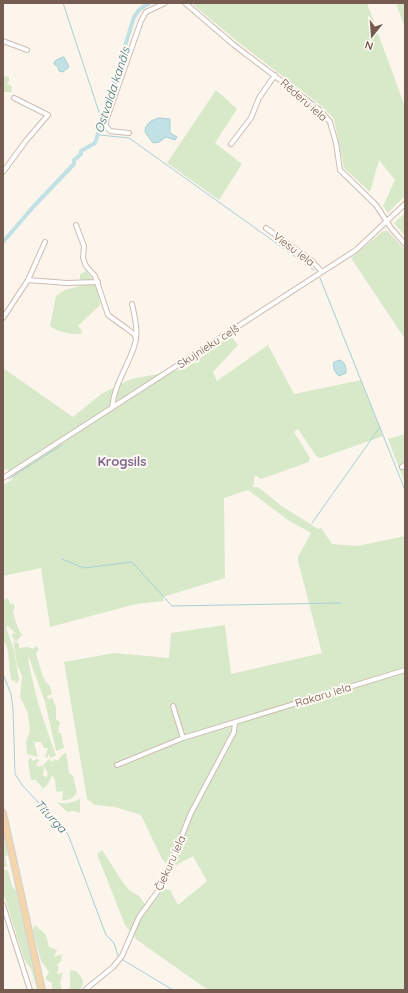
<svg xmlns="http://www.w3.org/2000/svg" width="408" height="993" viewBox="0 0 408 993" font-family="Quicksand,sans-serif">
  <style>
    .green { fill: #d8e9ca }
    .water { fill: #c1e1e5; stroke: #a8d0d6 }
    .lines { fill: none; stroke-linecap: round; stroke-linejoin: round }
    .stream { stroke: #a8d0d6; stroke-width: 1 }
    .canal { stroke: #c1e1e5; stroke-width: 4 }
    .minor-casing { stroke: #cdbdb2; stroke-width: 6 }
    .major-casing { stroke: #d9d1ce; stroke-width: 8 }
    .minor { stroke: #fff; stroke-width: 4 }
    .major { stroke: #f5d6aa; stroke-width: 5.5 }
    .labels { text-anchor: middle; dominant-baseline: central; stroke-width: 4; stroke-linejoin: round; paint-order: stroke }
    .street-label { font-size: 11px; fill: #765c50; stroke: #fef9f2 }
    .water-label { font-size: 12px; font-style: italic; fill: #477980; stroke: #fef9f2 }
    .quarter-label { font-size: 13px; font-weight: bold; fill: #826891; stroke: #fef9f2 }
  </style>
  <rect width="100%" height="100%" fill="#fcf5ec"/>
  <path class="green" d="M 191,3 L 367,3 L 405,107 L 405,196 L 388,213 L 383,206 L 395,180 L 379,160 L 370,192 L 344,168 L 334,119 L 324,108 L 238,42 Z
    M 396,3 L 405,3 L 405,28 Z
    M 3,76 L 9,77 L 9,81 L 7,84 L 12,86 L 11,92 L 3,92 Z
    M 216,90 L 237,109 L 215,143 L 242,164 L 219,200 L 167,163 Z
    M 405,213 L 405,236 L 394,223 Z
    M 383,231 L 388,231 L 405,250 L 405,286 L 403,288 L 405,290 L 405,339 L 351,258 Z
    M 86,271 C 96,281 99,292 100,305 L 78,326 L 82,330 L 81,334 C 70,334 59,333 50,326 L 56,296 L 65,290 L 80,286 L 80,274 Z
    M 231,336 L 238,345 L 213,372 L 217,381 L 268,345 L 294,394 L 361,380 L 383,436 L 321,458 L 317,457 L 298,429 L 294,432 L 310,458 L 309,462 L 261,479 L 255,475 L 253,487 L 258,487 L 283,507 L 318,529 L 321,528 L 332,544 L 357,546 L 405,536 L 405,990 L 208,990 L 137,940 L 125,925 L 97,854 L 102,850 L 122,881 L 129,890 L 139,896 L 147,907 L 165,889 L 170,890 L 178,905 L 207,881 L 193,856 L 171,868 L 162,859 L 141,815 L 115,807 L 95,805 L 87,799 L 64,662 L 114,653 L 169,658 L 171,633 L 225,625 L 231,674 L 322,653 L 298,561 L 298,557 L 311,533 L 288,520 L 248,490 L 224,498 L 225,578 L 163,597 L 164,601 L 136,604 L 50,627 L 41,568 L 3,576 L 3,485 L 13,479 L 7,469 L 3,471 L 3,368 L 73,417 L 101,394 L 131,379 L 185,369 Z
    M 405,434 L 405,484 L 388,439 Z
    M 8,598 L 10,604 L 12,603 L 15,607 L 13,611 C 15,620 17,627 22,635 L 16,642 L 11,635 L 15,633 L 8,626 L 6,627 L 14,650 L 19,680 L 16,684 L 15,680 L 12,681 C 7,669 12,652 3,640 L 3,600 Z
    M 13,640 L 16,643 L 19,642 L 19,648 L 28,647 L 33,649 L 36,646 L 39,649 L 36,653 L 42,674 L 45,681 L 50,686 L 52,694 L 47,696 L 49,700 L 52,697 L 56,707 L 56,719 L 60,722 L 58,733 L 61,733 L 64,748 L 56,751 L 45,702 L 28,655 L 29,665 L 38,703 L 56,756 L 50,758 L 49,754 L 47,758 L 45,757 L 48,748 L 44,748 L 41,742 L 34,742 L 38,757 L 27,754 L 26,742 L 30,731 L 28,713 L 20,697 L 22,676 L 17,665 Z
    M 66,752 L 69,773 L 73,776 L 77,793 L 71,799 L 62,801 L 63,791 L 59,792 L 56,791 L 55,780 L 52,775 L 48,784 L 43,789 L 36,780 L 31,780 L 28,762 L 30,757 L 33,761 L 36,759 L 40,760 L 36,764 L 39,767 L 42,765 L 44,768 L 43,775 L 46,778 L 48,773 L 43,765 L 49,759 L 52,762 L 54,759 L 59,761 L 59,758 Z
    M 80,799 L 80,813 L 74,811 L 67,812 L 57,802 C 65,805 73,802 80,799 Z
    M 3,830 L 8,855 L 5,856 L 7,867 L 3,867 Z
    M 3,870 L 8,870 L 12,886 L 16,891 L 39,990 L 37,990 L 31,969 L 24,959 L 3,892 Z
    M 35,925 L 46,935 L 49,947 L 57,950 L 54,957 L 62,954 L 61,961 L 57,965 L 59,968 L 57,974 L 63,973 L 60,982 L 62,990 L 52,990 L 52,983 L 45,979 L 49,972 L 41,961 L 33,930 Z
    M 70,970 L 76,971 C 82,977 86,982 80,990 L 66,990 L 70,988 Z"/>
  <path class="water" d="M 62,57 L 64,57 L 69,67 L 63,72 L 59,71 L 58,67 L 54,64 L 55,61 Z
    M 159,118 L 170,119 L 170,133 L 177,137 L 175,140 L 166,137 L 159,142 L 153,143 L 145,132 C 145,124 151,120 159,118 Z
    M 340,360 C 346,363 346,367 346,373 L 339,376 C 335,373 332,366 334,362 Z"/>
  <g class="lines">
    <path class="stream" d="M 63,3 L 102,121
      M 97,137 L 100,135 L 129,138 L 314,270
      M 320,278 L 405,490
      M 9,479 L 62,445
      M 312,523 L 380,427
      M 62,559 L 84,568 L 132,562 L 172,606 L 341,603
      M 3,674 L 11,694 L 13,709 L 15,774 L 22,785 L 68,834 L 106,935 L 114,943 L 118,956
      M 123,960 L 173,990"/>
    <path class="canal" d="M 3,242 L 34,206 L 74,164 L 74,160 L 81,154 L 81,151 L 95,143 L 134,17 L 139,10 L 149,3"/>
    <g class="minor-casing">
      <path id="minor" d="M 185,3 L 234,45 L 321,111 L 330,122 L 336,143 L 340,170 L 376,205 L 391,228 L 405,244
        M 3,41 L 27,50
        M 129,133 L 110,131 L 106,126 L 106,121 L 141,21 L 146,12 L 165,3
        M 231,144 L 251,118 L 259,98 L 275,75
        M 3,172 L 25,142 L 48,115 L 14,98
        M 76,225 L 84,246 L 83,258 L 86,266 L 95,276 L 108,315 L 126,328 L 135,335 L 136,339
        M 266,228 L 312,261 L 322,272
        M 28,280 L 67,283 L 98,282
        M 3,318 L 28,280 L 45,242
        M 112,408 C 114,385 127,368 134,347 C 139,334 135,317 132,304
        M 402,467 L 405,465
        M 3,478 L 356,250 L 405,204
        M 173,706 L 183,738
        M 117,765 L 183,738 L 405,670
        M 3,905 L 30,990
        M 85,990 L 113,967 L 122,956 L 139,917 L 161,887 L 191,813 L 234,732 L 235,722"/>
    </g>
    <g class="major-casing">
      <path id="major" d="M 3,813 L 42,990"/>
    </g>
    <use href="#minor" class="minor"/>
    <use href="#major" class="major"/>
  </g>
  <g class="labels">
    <g class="street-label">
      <text transform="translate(304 100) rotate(41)">Rēderu iela</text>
      <text transform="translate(294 249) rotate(37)">Viesu iela</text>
      <text transform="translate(208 346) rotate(-33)">Skujnieku ceļš</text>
      <text transform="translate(323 695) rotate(-17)">Rakaru iela</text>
      <text transform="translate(170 863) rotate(-66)">Čiekuru iela</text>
    </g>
    <g class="water-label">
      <text transform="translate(112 90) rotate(-72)">Ostvalda kanāls</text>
      <text transform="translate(51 816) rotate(47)">Titurga</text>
    </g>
    <g class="quarter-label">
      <text x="122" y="461">Krogsils</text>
    </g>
  </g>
  <rect width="408" height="993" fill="none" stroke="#765c50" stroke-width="8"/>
  <g transform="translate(372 36) rotate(197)" stroke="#fef9f2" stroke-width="3" paint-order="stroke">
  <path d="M0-3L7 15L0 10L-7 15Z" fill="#765c50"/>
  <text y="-6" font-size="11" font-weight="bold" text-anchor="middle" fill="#765c50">N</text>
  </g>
</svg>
